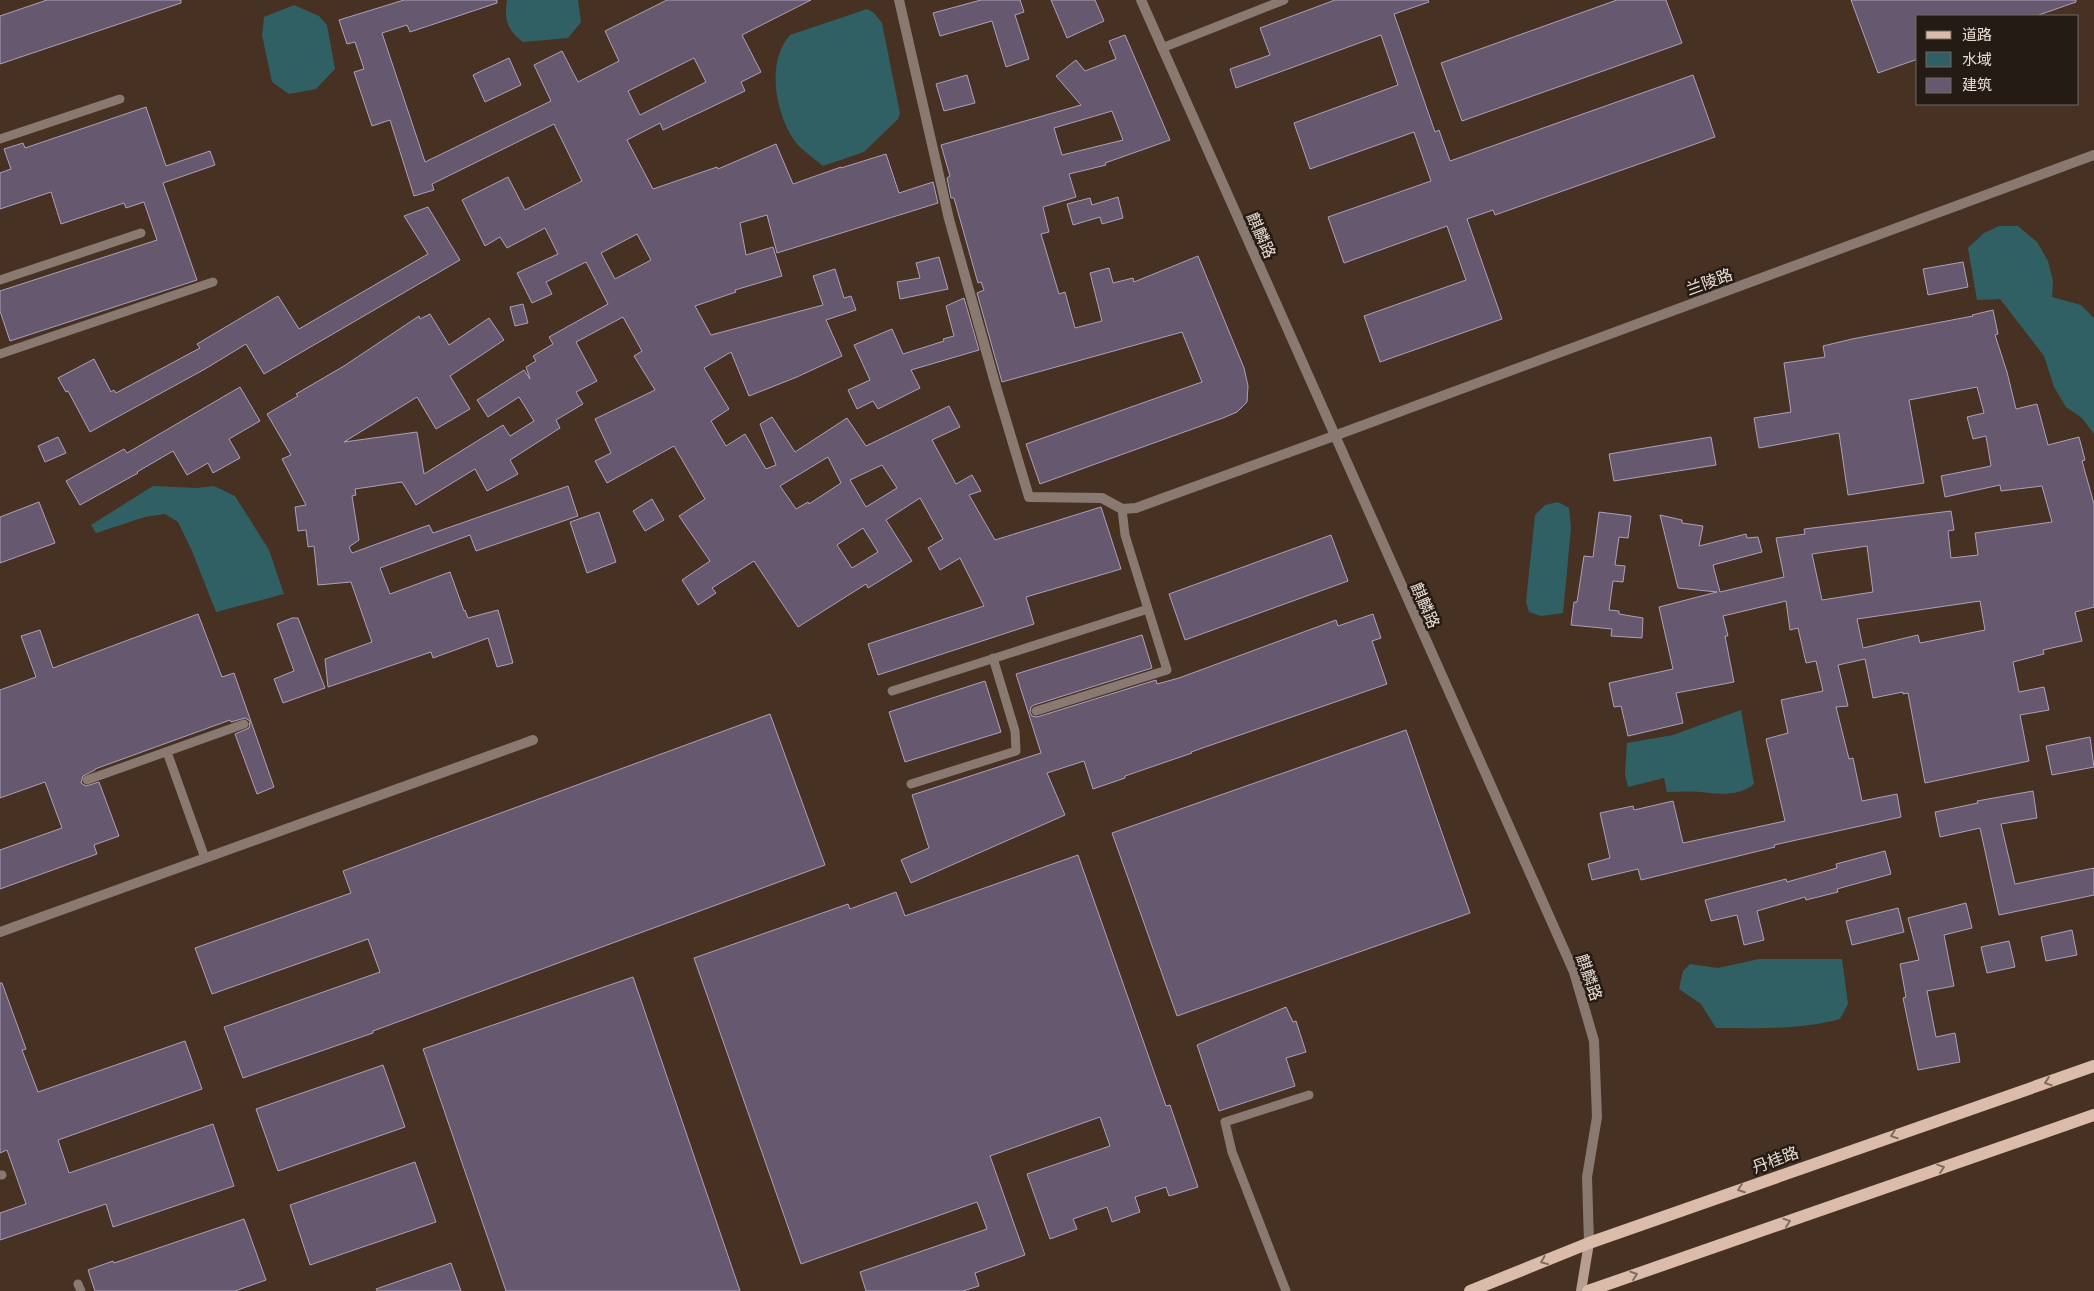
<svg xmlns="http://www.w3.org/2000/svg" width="2094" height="1291" viewBox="0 0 2094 1291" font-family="'Playfair Display','Noto Sans SC',serif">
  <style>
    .water { fill: #306064 }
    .building { fill: #66586f; stroke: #aea0b9; fill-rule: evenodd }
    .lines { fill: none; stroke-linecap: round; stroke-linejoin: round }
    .service { stroke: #897970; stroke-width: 9 }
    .minor { stroke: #897970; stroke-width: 10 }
    .tertiary { stroke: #897970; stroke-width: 10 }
    .secondary { stroke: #b79e91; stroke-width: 10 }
    .primary { stroke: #dbbba9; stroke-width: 12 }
    .oneway { stroke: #806b5f }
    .labels { text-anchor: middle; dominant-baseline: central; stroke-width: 5; stroke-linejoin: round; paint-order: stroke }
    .street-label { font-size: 16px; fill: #eadcd3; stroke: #251b15 }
  </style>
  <rect width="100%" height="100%" fill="#463122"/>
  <path class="water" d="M 507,0 L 578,0 L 581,22 L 568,38 L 523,42 C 507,30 504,20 507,0 Z
    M 294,5 L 319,16 L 327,25 L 335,69 L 316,89 L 289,94 L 272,82 L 262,35 L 264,17 Z
    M 867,9 L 874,13 L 882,23 L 900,113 L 898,119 L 864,152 L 823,166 C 814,158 801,150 794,140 C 775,111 766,63 790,35 Z
    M 1999,226 L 2018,226 L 2037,242 L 2048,261 L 2053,281 L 2052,297 L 2081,305 L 2094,318 L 2094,434 L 2082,418 L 2066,407 L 2054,387 L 2044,356 L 2000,299 L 1977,300 L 1968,248 L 1984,233 Z
    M 153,486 L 197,488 L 214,486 L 235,496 L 269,550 L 284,594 L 216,612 L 192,551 L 178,522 L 165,514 L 145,517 L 96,533 L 91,525 Z
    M 1558,502 L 1569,508 L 1571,528 L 1563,613 L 1541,616 L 1529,612 L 1526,602 L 1535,515 L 1545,505 Z
    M 1741,710 L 1754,784 C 1738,797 1718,794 1700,792 C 1689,791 1678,792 1667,792 L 1664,778 L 1628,787 L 1625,775 L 1627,743 L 1673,735 Z
    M 1759,959 L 1842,959 L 1848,1004 L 1840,1019 C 1800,1030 1758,1028 1716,1028 L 1701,1004 L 1679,989 L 1683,971 L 1690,964 L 1718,968 Z"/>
  <path class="building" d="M 47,0 L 181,0 L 181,3 L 0,64 L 0,16 Z
    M 404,0 L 497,0 L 497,3 L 410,32 L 407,25 L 382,33 L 425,162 L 551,101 L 534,65 L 562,51 L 578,82 L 619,61 L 605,31 L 667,0 L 811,0 L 742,35 L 761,72 L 741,82 L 745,91 L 663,130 L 660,123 L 627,140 L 653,189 L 717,167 L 718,169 L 776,144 L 793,184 L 841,167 L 841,168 L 886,154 L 899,193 L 933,182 L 938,203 L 777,253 L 767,215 L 740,223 L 746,255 L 773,247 L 782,276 L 735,290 L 736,292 L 695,306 L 711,335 L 823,305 L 813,276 L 835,269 L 844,298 L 851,296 L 856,310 L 826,320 L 842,356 L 797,377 L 749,396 L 731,352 L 704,368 L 729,409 L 711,421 L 726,446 L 745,434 L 766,469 L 776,465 L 760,424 L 772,417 L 795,452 L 847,418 L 866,446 L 949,406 L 960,427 L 932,440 L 956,484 L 972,475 L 981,491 L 969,495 L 995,540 L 1101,507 L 1121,569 L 1026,597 L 1034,624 L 878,675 L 868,644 L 984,606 L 960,558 L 940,570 L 928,548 L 943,539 L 920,498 L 886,520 L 912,561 L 868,588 L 866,584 L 798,627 L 754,561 L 712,588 L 716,593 L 698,605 L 682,580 L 710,561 L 679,516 L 705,499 L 674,446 L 607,483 L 595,461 L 611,453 L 595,419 L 655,390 L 634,356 L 642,351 L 623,317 L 576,342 L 597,381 L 576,392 L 583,404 L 556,420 L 560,428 L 510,460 L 518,474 L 487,491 L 475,469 L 416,505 L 402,482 L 355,489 L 356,495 L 352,496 L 359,540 L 349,547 L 352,553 L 429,525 L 433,533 L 568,486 L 578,516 L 476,551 L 470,535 L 380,568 L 390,594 L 450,572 L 464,611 L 465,610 L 468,618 L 498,610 L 513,663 L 497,667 L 488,638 L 433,658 L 431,652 L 328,687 L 325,659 L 372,642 L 351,582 L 318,585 L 314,546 L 308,547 L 306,530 L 298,531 L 295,507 L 306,505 L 282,459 L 291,455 L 267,414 L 298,396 L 296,394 L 344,366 L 419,316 L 420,319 L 430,314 L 449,345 L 489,318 L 504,340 L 450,376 L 470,409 L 436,429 L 417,397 L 344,442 L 417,432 L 424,474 L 503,425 L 510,436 L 534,421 L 519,397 L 488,417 L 477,400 L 524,370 L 530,379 L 526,367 L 536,361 L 533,356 L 553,344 L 549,337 L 608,304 L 586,262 L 546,282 L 552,294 L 532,303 L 517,273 L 558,254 L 545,228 L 507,248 L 500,237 L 485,246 L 462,200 L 508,177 L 525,210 L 582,181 L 554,124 L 432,184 L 434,190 L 414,196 L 390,120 L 372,126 L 354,72 L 364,69 L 355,42 L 347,44 L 339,20 ZM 694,58 L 706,82 L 640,115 L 628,91 ZM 637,234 L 651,260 L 615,279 L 601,253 ZM 828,457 L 841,483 L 809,504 L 808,502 L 796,509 L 780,486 ZM 882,465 L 897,488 L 866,507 L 850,480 ZM 863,528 L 878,552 L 852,568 L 837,545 Z
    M 981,0 L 1020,0 L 1024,12 L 1015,15 L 1029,59 L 1006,67 L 992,21 L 940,36 L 933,13 Z
    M 1051,0 L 1095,0 L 1104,21 L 1067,38 Z
    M 1335,0 L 1428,0 L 1429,2 L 1394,14 L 1435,132 L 1439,130 L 1450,161 L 1693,75 L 1715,137 L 1495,215 L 1493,210 L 1467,219 L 1502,319 L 1380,362 L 1364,316 L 1466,280 L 1447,226 L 1344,263 L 1328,217 L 1431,181 L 1414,132 L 1310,169 L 1294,123 L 1398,85 L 1381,35 L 1236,88 L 1230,69 L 1270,55 L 1260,28 Z
    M 1617,0 L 1666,0 L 1682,43 L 1462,121 L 1441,63 Z
    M 1851,0 L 2076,0 L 2076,2 L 2036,16 L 1918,16 L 1918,59 L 1878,73 Z
    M 1125,35 L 1170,140 L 1105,163 L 1106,165 L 1069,174 L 1076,197 L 1043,207 L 1049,232 L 1041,234 L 1059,294 L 1065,292 L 1075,328 L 1102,321 L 1090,273 L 1109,268 L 1113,283 L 1133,278 L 1134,282 L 1198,256 L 1244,368 L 1248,386 L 1247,402 L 1237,412 L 1223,418 L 1040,484 L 1026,444 L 1202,382 L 1182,332 L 1002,382 L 977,293 L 984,290 L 981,282 L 978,283 L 954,198 L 951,198 L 947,178 L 950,176 L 941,145 L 1081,105 L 1056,76 L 1076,60 L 1085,71 L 1116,59 L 1109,41 ZM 1112,111 L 1123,140 L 1062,155 L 1054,128 Z
    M 509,58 L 521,85 L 485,102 L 473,75 Z
    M 967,75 L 975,103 L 944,111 L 936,84 Z
    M 146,107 L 166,166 L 210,151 L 215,165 L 163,183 L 197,280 L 10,341 L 0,311 L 0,291 L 157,240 L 144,202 L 126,208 L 124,203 L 61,224 L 51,192 L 0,209 L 0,173 L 11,169 L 4,149 L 23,143 L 25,148 Z
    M 1118,197 L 1123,218 L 1102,224 L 1100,217 L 1073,225 L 1067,204 L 1090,198 L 1092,205 Z
    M 428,207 L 460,260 L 264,374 L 246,344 L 205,369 L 90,432 L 68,391 L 66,392 L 58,378 L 94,359 L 111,392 L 114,390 L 116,393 L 200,348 L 197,344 L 278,296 L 299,329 L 428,254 L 404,216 Z
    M 939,257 L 948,289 L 900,299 L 897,282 L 920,278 L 916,263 Z
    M 1963,262 L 1968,287 L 1928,295 L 1923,269 Z
    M 964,298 L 979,350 L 911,370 L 920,388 L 878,409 L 873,401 L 857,409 L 848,390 L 870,380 L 854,345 L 892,329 L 903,354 L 944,341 L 943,339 L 954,336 L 946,306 Z
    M 523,304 L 528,323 L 515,326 L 510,307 Z
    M 1993,310 L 1998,334 L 1995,335 L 2007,372 L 2016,409 L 2037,404 L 2048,445 L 2079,437 L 2085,460 L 2082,461 L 2094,504 L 2094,607 L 2075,612 L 2082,641 L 2043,650 L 2044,654 L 2013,662 L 2019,692 L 2044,687 L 2049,710 L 2020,715 L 2029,761 L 1925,783 L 1908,693 L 1903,694 L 1903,692 L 1873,698 L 1865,659 L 1838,665 L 1848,706 L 1836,707 L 1849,759 L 1853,758 L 1862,801 L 1897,794 L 1901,817 L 1774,845 L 1775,847 L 1641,880 L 1638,869 L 1592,880 L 1588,864 L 1610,858 L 1600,813 L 1633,806 L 1634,810 L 1673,801 L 1683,843 L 1785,821 L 1766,739 L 1788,733 L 1781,700 L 1823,691 L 1816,661 L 1806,663 L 1798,628 L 1790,630 L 1786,601 L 1723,616 L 1728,636 L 1725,636 L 1734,682 L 1676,693 L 1683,723 L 1628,736 L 1621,706 L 1614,707 L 1609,683 L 1673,669 L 1659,607 L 1717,592 L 1678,588 L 1660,515 L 1682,520 L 1682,523 L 1703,526 L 1699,546 L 1746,534 L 1747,538 L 1758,537 L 1762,552 L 1713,565 L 1720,592 L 1784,577 L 1776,538 L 1805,534 L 1804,529 L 1951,511 L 1954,530 L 1948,531 L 1951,558 L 1978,555 L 1975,533 L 2052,522 L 2042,486 L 2001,491 L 2000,485 L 1945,497 L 1941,476 L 1991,466 L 1986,436 L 1973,439 L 1967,417 L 1984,413 L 1977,387 L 1909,400 L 1924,483 L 1848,495 L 1839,433 L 1759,448 L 1754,418 L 1791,412 L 1784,363 L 1825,357 L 1823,346 L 1852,339 L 1973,316 L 1972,315 ZM 1867,546 L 1873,592 L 1822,600 L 1812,554 ZM 1980,601 L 1985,630 L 1920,643 L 1918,635 L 1863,648 L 1857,619 Z
    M 240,387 L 260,421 L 229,439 L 240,458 L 213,473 L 208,463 L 187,475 L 173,451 L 137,472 L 138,473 L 80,505 L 66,481 L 124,449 L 127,453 Z
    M 58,437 L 66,453 L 45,462 L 38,446 Z
    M 1711,437 L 1716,465 L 1614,481 L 1609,454 Z
    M 652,499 L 664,520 L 645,531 L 633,511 Z
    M 39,502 L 55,543 L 0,563 L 0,517 Z
    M 599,512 L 616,562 L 587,573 L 570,522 Z
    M 1599,512 L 1631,516 L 1628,538 L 1619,537 L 1615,565 L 1625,566 L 1623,582 L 1613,581 L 1609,610 L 1619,611 L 1619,614 L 1643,618 L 1642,638 L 1611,636 L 1612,629 L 1571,625 L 1574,602 L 1577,602 L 1584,556 L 1593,557 Z
    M 1331,535 L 1348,581 L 1185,640 L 1169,594 Z
    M 198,614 L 222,677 L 234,673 L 274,787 L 257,794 L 235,734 L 249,728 L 250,721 L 245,718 L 231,722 L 230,720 L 95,769 L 95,770 L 83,776 L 81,783 L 86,786 L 99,782 L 119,836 L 94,845 L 97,854 L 0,889 L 0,850 L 62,828 L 45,782 L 0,798 L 0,690 L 36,677 L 21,636 L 40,630 L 53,668 Z
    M 1373,614 L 1381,638 L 1372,641 L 1387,684 L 1191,752 L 1192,753 L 1125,776 L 1125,778 L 1093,789 L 1084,761 L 1047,773 L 1065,815 L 911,883 L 901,860 L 929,848 L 912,795 L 1041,753 L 1016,674 L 1142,635 L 1152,668 L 1034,705 L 1031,707 L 1030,712 L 1032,716 L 1037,717 L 1156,680 L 1157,684 L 1179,678 L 1336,620 L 1338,626 Z
    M 292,618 L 298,618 L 325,688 L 283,703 L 274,679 L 294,671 L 277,624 Z
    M 985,681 L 1001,732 L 905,762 L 889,712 Z
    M 770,714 L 825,865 L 373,1031 L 373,1033 L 243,1078 L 224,1027 L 380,972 L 368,939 L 212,994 L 195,948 L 351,893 L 343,871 Z
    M 1406,730 L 1470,913 L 1177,1016 L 1112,833 Z
    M 2090,737 L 2094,767 L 2052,775 L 2046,746 Z
    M 2033,791 L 2037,818 L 2001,824 L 2015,884 L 2094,868 L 2094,895 L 1999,915 L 1980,828 L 1940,837 L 1935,812 L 1978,803 L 1977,801 Z
    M 1885,851 L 1891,874 L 1837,889 L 1838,892 L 1806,900 L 1805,897 L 1757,911 L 1764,940 L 1744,945 L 1737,915 L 1711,921 L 1705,900 L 1786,879 L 1787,882 L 1837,868 L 1836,864 Z
    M 1078,855 L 1166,1106 L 1170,1105 L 1198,1187 L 1169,1196 L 1166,1187 L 1135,1197 L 1140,1212 L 1112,1222 L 1107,1207 L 1073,1219 L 1077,1229 L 1050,1239 L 1027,1174 L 1110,1146 L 1100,1117 L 990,1156 L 1025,1255 L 975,1273 L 979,1286 L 963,1291 L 866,1291 L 860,1272 L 987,1229 L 977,1202 L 801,1264 L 694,958 L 848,904 L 850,909 L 896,892 L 905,916 Z
    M 1966,903 L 1972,928 L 1944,935 L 1954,986 L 1927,991 L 1936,1037 L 1955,1033 L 1960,1062 L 1918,1070 L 1903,998 L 1906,997 L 1900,964 L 1919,960 L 1908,918 Z
    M 1898,908 L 1904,932 L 1852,945 L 1846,921 Z
    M 2072,930 L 2077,955 L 2046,961 L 2041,937 Z
    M 2009,941 L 2015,967 L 1987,973 L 1981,947 Z
    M 633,977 L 740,1291 L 506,1291 L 423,1049 Z
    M 0,983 L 2,983 L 26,1049 L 22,1050 L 38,1092 L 185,1041 L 202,1089 L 58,1140 L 69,1173 L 213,1124 L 234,1186 L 113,1227 L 106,1204 L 0,1240 L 0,1213 L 26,1204 L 7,1150 L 0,1153 Z
    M 1286,1007 L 1293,1022 L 1296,1021 L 1306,1052 L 1286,1058 L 1295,1086 L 1219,1111 L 1197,1045 Z
    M 383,1065 L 405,1127 L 278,1171 L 256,1109 Z
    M 415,1162 L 436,1222 L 310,1265 L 290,1205 Z
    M 244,1219 L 266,1280 L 235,1291 L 95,1291 L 88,1270 L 113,1261 L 114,1263 Z
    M 451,1263 L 461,1291 L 377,1291 L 376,1289 Z"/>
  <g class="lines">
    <path class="service" d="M 1162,48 L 1284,0
      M 0,139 L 120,99
      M 0,280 L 141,233
      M 0,354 L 213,282
      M 892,691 L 1148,609
      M 1036,711 L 1167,670 L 1125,535 L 1122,509
      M 167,752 L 205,858
      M 87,780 L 244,724
      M 911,784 L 1016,751 L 1015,731 L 993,658
      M 0,1175 L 2,1175
      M 78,1284 L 81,1291
      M 1286,1291 L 1232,1152 L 1225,1122 L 1309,1095"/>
    <path class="minor" d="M 899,0 L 949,219 L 997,390 L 1029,497 L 1102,498 L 1122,509 L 1136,508 L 1334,436
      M 0,932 L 533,740"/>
    <path class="tertiary" d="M 1141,0 L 1574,972 L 1594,1041 L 1597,1117 L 1587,1177 L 1589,1243
      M 1334,436 L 2094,155"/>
    <path class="secondary" d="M 1581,1291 L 1589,1243"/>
    <path class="primary" d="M 1470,1291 L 1589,1243 L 2094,1066
      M 1588,1291 L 2094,1115"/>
  </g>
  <defs><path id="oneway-chevron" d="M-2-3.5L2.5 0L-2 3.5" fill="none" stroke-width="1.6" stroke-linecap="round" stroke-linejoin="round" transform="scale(1.25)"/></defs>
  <g class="oneway">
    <use href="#oneway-chevron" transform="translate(2048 1082) rotate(161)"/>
    <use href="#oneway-chevron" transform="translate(1894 1135) rotate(161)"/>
    <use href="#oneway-chevron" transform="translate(1941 1168) rotate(-19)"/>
    <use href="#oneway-chevron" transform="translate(1741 1189) rotate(160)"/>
    <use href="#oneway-chevron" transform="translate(1787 1222) rotate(-19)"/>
    <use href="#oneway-chevron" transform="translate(1544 1261) rotate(158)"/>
    <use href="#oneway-chevron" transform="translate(1634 1275) rotate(-19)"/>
  </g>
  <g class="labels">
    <g class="street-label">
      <text transform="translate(1262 235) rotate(66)">麒麟路</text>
      <text transform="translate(1709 281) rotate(-20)">兰陵路</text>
      <text transform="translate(1426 605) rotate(66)">麒麟路</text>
      <text transform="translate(1590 977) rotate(71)">麒麟路</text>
      <text transform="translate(1775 1159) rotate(-20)">丹桂路</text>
    </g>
  </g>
  <rect x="1916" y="15" width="162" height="90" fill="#251b15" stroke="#746861"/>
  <rect x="1926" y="31" width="25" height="8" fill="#dbbba9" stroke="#746861"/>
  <text x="1962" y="40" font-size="15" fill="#eadcd3">道路</text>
  <rect x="1926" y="52" width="25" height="15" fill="#306064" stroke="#746861"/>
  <text x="1962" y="65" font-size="15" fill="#eadcd3">水域</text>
  <rect x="1926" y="78" width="25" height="15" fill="#66586f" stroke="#746861"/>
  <text x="1962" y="90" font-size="15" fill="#eadcd3">建筑</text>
</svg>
